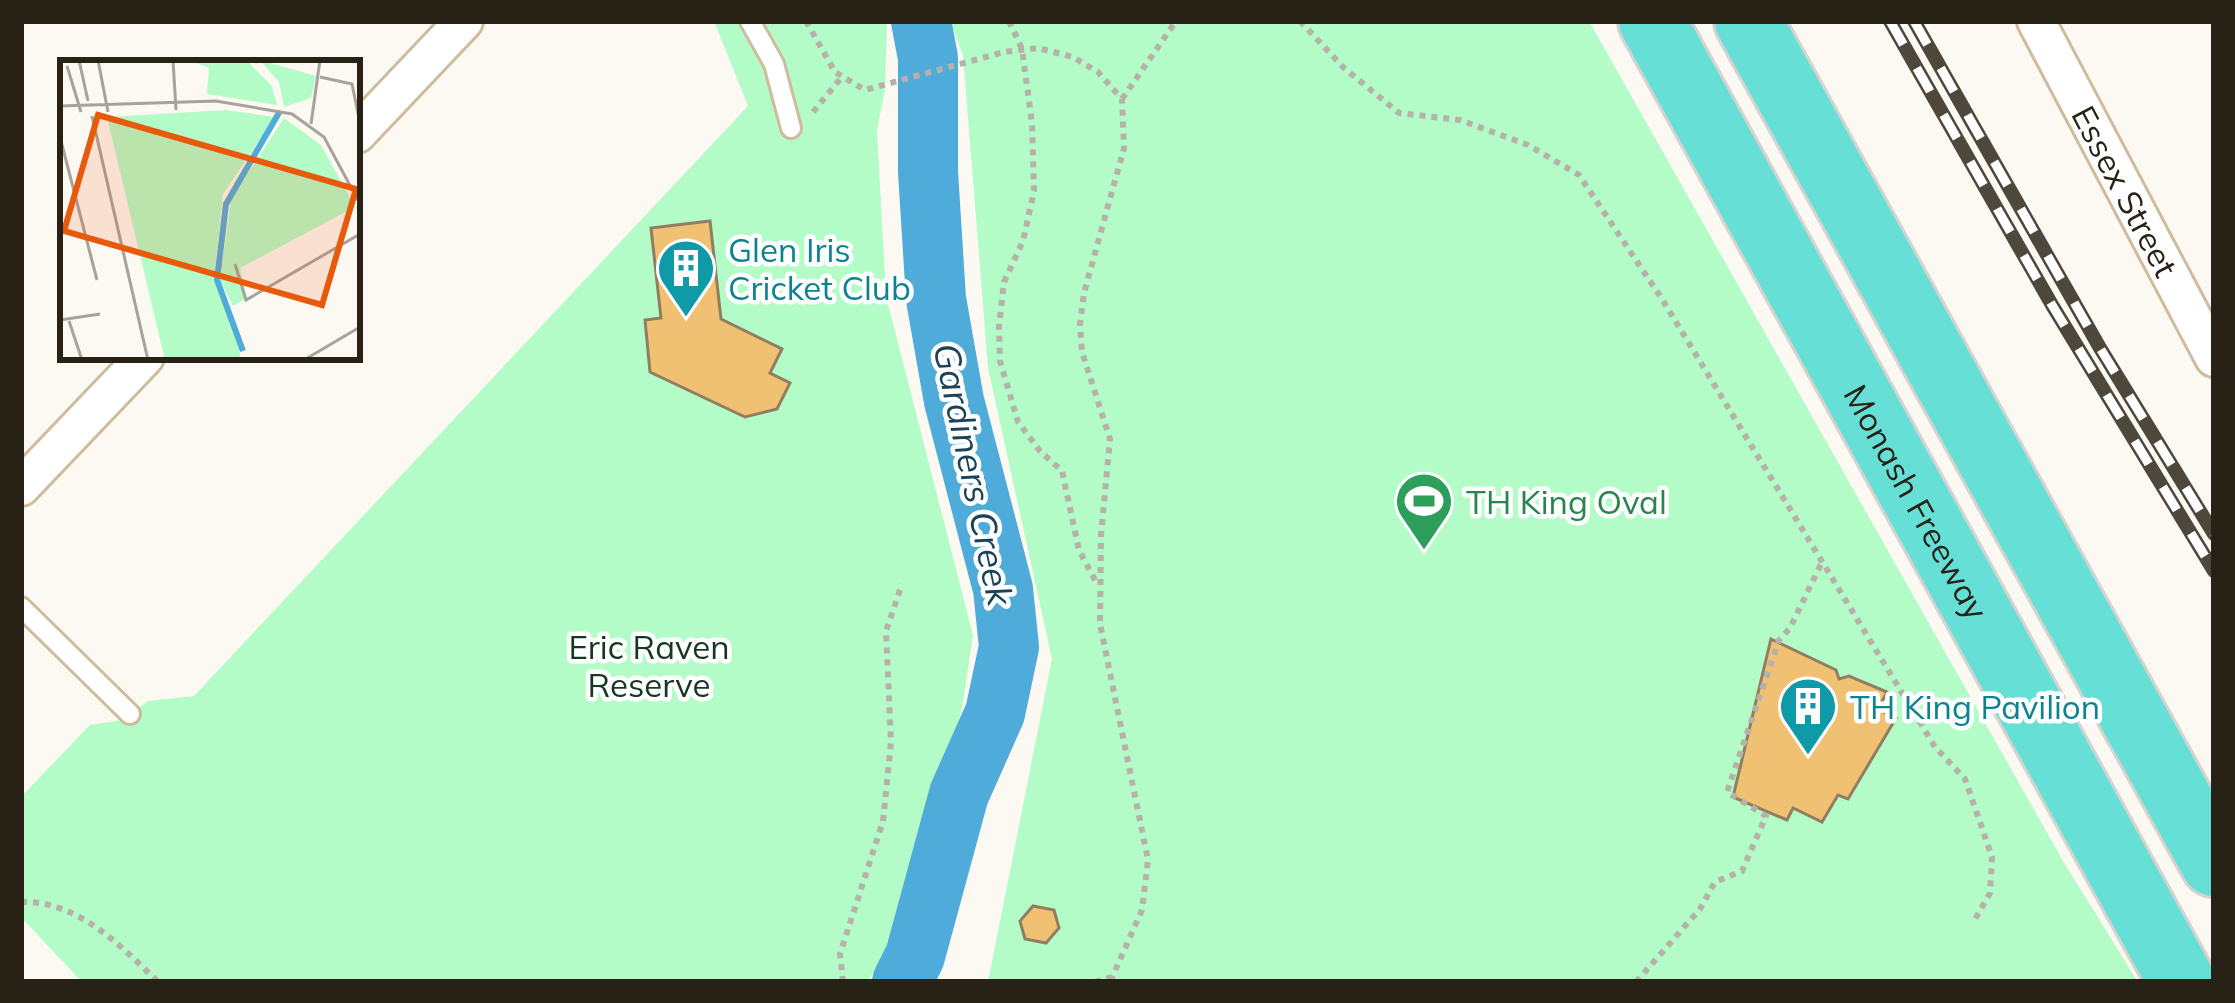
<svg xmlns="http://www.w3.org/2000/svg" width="2235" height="1003" viewBox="0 0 2235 1003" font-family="Mulish,sans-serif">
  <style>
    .green { fill: #b3fcc8 }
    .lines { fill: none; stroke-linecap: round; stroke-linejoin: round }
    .stream { stroke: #4fabda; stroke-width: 10 }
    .river { stroke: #4fabda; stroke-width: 60 }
    .building { fill: #f1c173; stroke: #917e61; stroke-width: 3 }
    .service-casing { stroke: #cfbb9d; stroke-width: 24 }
    .minor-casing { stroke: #cfbb9d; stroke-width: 42 }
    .motorway-casing { stroke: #d4d3d0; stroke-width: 72 }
    .path { stroke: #b6b1a9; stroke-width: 6; stroke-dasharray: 6 6; stroke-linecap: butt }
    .service { stroke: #fff; stroke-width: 18 }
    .minor { stroke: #fff; stroke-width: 36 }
    .motorway { stroke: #66e0d6; stroke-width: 66 }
    .rail-casing { stroke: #4e473c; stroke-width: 14 }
    .rail { stroke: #fff; stroke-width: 9; stroke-dasharray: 27; stroke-linecap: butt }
    .labels { text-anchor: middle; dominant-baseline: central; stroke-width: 9; stroke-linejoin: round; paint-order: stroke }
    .street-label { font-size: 33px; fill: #282115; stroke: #fff }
    .culture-label { font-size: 33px; fill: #0d838f; stroke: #fff; text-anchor: start }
    .leisure-label { font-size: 33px; fill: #27864d; stroke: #fff; text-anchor: start }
    .park-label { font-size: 33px; fill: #163822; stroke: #fff }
    .water-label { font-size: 36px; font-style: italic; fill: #1b4357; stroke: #fff }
    .inset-river { fill: none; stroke: #4fabda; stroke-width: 6 }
    .inset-road { fill: none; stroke: #a7a29a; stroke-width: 3 }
    .view { fill: #e8590c; fill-opacity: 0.15; stroke: #e8590c; stroke-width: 6 }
    .inset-edge { fill: none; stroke: #282115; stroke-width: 6 }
  </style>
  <rect width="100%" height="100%" fill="#fcf8f2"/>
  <path class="green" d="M 714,21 L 887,21 L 885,89 L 877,131 L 886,296 L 973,635 L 962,709 L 890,941 L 868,982 L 82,982 L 21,917 L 21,797 L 90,725 L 122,720 L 148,701 L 194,696 L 748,106 Z
    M 950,21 L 1589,21 L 2063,861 L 2138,982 L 988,982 L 1052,659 L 988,368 L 963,55 Z"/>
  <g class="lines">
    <path class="stream" d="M 923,28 L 944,21"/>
    <path class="river" d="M 902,982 L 915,956 L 959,794 L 995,713 L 1009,647 L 1003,589 L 954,401 L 936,299 L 928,172 L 928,58 L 921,21"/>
  </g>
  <path class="building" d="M 710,221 L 721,319 L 782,349 L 770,373 L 790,383 L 777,409 L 745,417 L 650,372 L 645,320 L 661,318 L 651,228 Z
    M 1771,639 L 1836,670 L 1839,679 L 1849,676 L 1887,692 L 1878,709 L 1896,718 L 1848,799 L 1838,795 L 1822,822 L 1793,808 L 1787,820 L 1733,797 Z
    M 1033,906 L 1054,910 L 1059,928 L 1046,943 L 1025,939 L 1020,921 Z"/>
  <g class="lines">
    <g class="service-casing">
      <path id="service" d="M 750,21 L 774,64 L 791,128
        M 21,607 L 130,714"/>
    </g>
    <g class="minor-casing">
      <g id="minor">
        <path id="s1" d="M 2036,21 L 2214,358"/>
        <path d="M 357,134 L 464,21"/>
        <path d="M 21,487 L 145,357"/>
      </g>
    </g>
    <g class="motorway-casing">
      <g id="motorway">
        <path id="s2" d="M 1652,21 L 2182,982"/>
        <path d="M 1748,21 L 2214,863"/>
      </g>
    </g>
    <path class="path" d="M 806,21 L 835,72 L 865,90 L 1004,52 L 1038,48 L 1073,57 L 1098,72 L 1122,99 L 1124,148 L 1084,293 L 1080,324 L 1082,352 L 1110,439 L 1101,535 L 1100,624 L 1148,860 L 1142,910 L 1110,982
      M 1009,21 L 1022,49 L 1032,123 L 1034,191 L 1023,241 L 1004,282 L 999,326 L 1000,361 L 1018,422 L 1040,451 L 1062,471 L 1079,550 L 1096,582
      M 1300,21 L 1344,68 L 1399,113 L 1460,120 L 1528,145 L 1579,175 L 1662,299 L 1935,747 L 1965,779 L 1992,857 L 1990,893 L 1974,921
      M 1122,99 L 1176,21
      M 813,112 L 841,78
      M 21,902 C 77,900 120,945 158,982
      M 843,982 L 840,954 L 883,821 L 891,742 L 886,631 L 902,584
      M 1095,982 L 1112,977
      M 1636,982 L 1700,909 L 1715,882 L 1742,871 L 1766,816 L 1727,792 L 1779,640 L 1790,628 L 1823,560"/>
    <use href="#service" class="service"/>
    <use href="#minor" class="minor"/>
    <use href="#motorway" class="motorway"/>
    <g class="rail-casing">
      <path id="rail" d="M 1890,21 L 2052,305 L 2214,571
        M 1914,21 L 2100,348 L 2214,534"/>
    </g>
    <use href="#rail" class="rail"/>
  </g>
  <defs>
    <g id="building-pin" transform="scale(3)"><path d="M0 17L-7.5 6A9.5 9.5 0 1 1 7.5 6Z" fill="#0f9aa8" stroke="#fff"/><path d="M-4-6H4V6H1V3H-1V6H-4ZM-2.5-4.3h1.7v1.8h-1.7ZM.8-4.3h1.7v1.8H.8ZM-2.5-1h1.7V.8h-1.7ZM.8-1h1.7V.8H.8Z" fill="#fff"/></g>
    <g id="stadium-pin" transform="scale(3)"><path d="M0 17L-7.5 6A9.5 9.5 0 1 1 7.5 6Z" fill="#2e9e5b" stroke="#fff"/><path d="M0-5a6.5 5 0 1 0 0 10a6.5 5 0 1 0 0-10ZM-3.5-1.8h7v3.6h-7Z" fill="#fff"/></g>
  </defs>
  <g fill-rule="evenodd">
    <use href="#building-pin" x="686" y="268"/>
    <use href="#stadium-pin" x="1424" y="501"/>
    <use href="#building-pin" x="1808" y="706"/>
  </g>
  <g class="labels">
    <g class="street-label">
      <text stroke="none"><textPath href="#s1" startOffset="192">Essex Street</textPath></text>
      <text stroke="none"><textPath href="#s2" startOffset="549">Monash Freeway</textPath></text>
    </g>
    <g class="culture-label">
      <text x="728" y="249">Glen Iris<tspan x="728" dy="38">Cricket Club</tspan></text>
      <text x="1850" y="706">TH King Pavilion</text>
    </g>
    <g class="leisure-label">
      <text x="1466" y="501">TH King Oval</text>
    </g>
    <g class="park-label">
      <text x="649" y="646">Eric Raven<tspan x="649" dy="38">Reserve</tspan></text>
    </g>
    <g class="water-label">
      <text transform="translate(974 474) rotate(78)">Gardiners Creek</text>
    </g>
  </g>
  <g transform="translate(60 60)">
    <rect width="300" height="300" fill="#fcf8f2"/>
    <path d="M 128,0 L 186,0 L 212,26 L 217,45 L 147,34 L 149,8 ZM 200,0 L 256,16 L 251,38 L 224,47 L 219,22 ZM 166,50 L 215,57 L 163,134 L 154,219 L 179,275 L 180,300 L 105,300 L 47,57 ZM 224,58 L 261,85 L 295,147 L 180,208 L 187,238 L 173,246 L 160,221 L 171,139 Z" fill="#b3fcc8"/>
    <path class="inset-river" d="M 183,291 L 157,220 L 166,144 L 220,51"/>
    <path class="inset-road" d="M 19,0 L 28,41M 38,0 L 48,52M 113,0 L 116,50M 7,6 L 21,52M 260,17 L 292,24 L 300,63M 0,46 L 156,41 L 232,54 L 264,77 L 300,144M 32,56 L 88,300M 251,64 L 260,0M 0,77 L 37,220M 175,204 L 186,240 L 300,174M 0,260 L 40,254M 9,261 L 22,300M 244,300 L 300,267"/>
    <path class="view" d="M 38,55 L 296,129 L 262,245 L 4,171 Z"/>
    <rect width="300" height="300" class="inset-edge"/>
  </g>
  <rect width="2235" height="1003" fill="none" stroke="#282115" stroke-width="48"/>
</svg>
